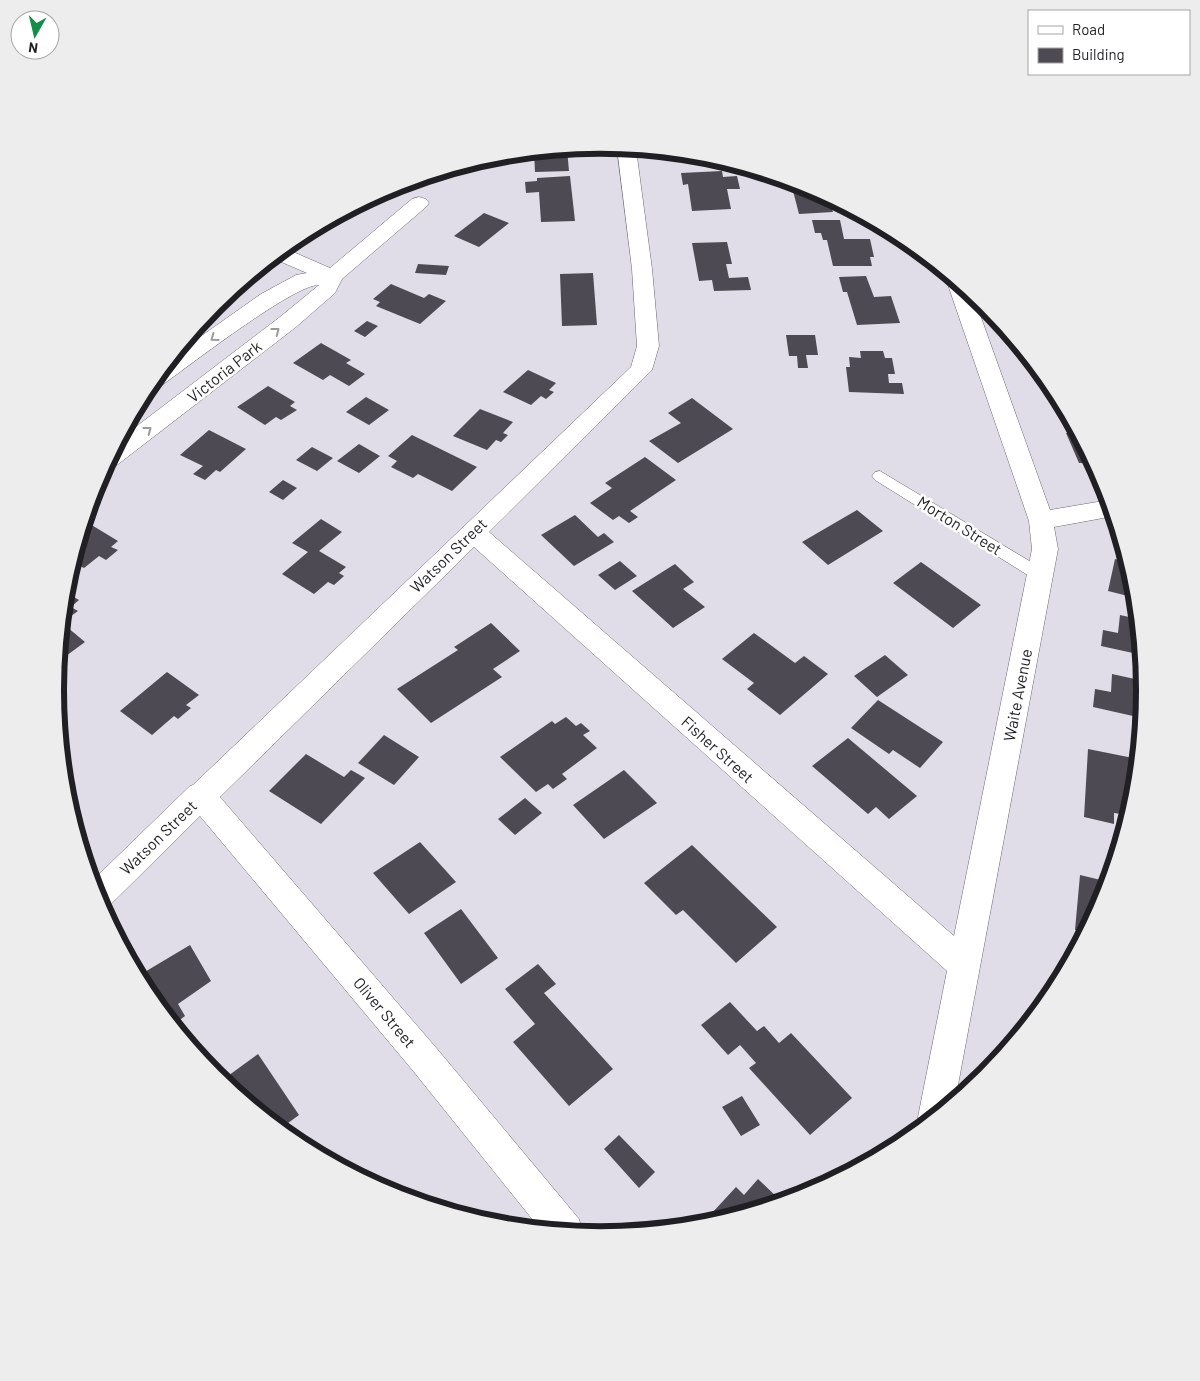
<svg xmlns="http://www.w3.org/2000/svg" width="1200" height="1381" viewBox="0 0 1200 1381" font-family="Barlow,sans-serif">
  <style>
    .building { fill: #4d4a53 }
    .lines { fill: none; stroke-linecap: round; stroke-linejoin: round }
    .service-casing { stroke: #6b6771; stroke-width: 1 }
    .minor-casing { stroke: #6b6771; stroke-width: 1 }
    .service { fill: #fff; fill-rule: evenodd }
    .minor { fill: #fff; fill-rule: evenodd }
    .oneway { stroke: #9b9a9c }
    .labels { text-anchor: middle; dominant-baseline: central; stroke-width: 5; stroke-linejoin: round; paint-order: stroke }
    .street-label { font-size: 16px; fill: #201f23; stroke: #fff }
    .rim { fill: none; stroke: #201f23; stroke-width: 6 }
  </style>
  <rect width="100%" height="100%" fill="#e1dde8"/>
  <path class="building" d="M 567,149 L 569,171 L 535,172 L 534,152 Z
    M 722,171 L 723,177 L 737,176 L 740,189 L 727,189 L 731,209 L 692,211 L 688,184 L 683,185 L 681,173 Z
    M 570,176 L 575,221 L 541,222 L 539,192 L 526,193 L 525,182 L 537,181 L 537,178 Z
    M 806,186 L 828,198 L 833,212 L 799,214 L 792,187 Z
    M 354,207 L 357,208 L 346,218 L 338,215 Z
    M 484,213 L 509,223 L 479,247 L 454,236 Z
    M 812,220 L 840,220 L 844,239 L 870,239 L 874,257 L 870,257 L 872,266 L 833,266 L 827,240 L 823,240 L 821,233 L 815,233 Z
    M 727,242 L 732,264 L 726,264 L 729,278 L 748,277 L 751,290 L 714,291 L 712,280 L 699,281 L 692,243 Z
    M 418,264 L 449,266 L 446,275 L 415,273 Z
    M 593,273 L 597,325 L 562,326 L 560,274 Z
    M 866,276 L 874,297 L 891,296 L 900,323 L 857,325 L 847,292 L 843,292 L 839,277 Z
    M 391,284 L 424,298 L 429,294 L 446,301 L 420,324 L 376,306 L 380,302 L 373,299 Z
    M 367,321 L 378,326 L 365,337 L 354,331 Z
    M 786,335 L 815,335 L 818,355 L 806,355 L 808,368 L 798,368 L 797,356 L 789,356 Z
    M 321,343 L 351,360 L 346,363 L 365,374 L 349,386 L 330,375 L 323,380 L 293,363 Z
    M 860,351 L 883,351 L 885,358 L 892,358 L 895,374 L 888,374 L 889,383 L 902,383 L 904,394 L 849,392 L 846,367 L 850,367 L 849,357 L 861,358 Z
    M 528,370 L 556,383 L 549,390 L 554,392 L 546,399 L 541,396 L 531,405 L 503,392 Z
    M 268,386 L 295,402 L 290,406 L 297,410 L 281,420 L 276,417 L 265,425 L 237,407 Z
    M 366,397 L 389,410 L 369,425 L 346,412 Z
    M 692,398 L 733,429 L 678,463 L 649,441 L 681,423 L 668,413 Z
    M 480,409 L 513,422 L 503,433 L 508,435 L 501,442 L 496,440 L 487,450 L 453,436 Z
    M 209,430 L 246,449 L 220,472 L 216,470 L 205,480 L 193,474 L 203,466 L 180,455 Z
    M 1077,432 L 1097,471 L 1090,471 L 1086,463 L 1079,463 L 1066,433 Z
    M 412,435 L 477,467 L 452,491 L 418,474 L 413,478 L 391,467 L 397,461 L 388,456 Z
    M 359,444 L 380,456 L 359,473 L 337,461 Z
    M 312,447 L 333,458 L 317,471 L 296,460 Z
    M 645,457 L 676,480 L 630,511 L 638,517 L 629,523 L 619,516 L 613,520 L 590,503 L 612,488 L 605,483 Z
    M 283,480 L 297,488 L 283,500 L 269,492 Z
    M 857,510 L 883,531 L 828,565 L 802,542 Z
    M 575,515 L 598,537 L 604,533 L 614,542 L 574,566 L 541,535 Z
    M 321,519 L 342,532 L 319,551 L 346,567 L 339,573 L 344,576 L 334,585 L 328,582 L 314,594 L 282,574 L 308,552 L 292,543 Z
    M 85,521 L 118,541 L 111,547 L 118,550 L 106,560 L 99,556 L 84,568 L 72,562 Z
    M 1115,559 L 1128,562 L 1135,584 L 1136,598 L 1108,591 Z
    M 620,561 L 637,576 L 615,590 L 598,575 Z
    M 921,562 L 981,605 L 953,628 L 893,583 Z
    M 675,564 L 694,582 L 683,589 L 705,607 L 673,628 L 632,591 Z
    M 65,592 L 79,600 L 71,607 L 78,611 L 71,616 L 63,613 Z
    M 1120,615 L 1138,619 L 1142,655 L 1101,646 L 1103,630 L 1118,633 Z
    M 491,623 L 520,651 L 493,669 L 502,677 L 431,723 L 397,689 L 458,650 L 454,647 Z
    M 67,627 L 85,642 L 66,656 L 59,651 L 61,632 Z
    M 754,633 L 795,663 L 804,656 L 828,674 L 780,715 L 747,689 L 754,683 L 722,659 Z
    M 885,655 L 908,675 L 877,697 L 854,676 Z
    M 167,672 L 199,695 L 186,705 L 191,708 L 178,719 L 174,716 L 152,735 L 120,711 Z
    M 1112,674 L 1144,681 L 1145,691 L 1141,728 L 1132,725 L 1133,716 L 1093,707 L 1095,689 L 1111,692 Z
    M 878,700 L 943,742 L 920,768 L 893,750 L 889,754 L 851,728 Z
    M 566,717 L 576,726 L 581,723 L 590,731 L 583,735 L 597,748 L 562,774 L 567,779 L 553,789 L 548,784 L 536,792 L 500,757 L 552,721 L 555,724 Z
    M 384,735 L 419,757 L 394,785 L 358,763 Z
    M 848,738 L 917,796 L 889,819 L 876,807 L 868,814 L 812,766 Z
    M 1088,749 L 1138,759 L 1134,797 L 1131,809 L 1121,807 L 1121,814 L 1114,813 L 1114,824 L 1084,817 Z
    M 306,754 L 344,777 L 351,770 L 365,778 L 321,824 L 269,791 Z
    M 624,770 L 657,803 L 604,839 L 573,805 Z
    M 525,798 L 542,813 L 515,835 L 498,819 Z
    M 420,842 L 456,882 L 409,914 L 373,873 Z
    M 692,845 L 777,927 L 736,963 L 683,910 L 676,915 L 644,883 Z
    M 1080,875 L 1109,882 L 1103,899 L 1086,932 L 1075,930 Z
    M 461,909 L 498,958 L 461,984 L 424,933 Z
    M 190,945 L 211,981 L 178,1004 L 185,1016 L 173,1025 L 147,993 L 138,976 Z
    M 538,964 L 556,984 L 544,993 L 613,1069 L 569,1106 L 513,1042 L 535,1024 L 505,989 Z
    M 730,1002 L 757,1031 L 764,1026 L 779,1043 L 791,1033 L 852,1098 L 810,1135 L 749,1068 L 756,1063 L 740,1045 L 728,1055 L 701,1025 Z
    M 258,1054 L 299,1115 L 280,1129 L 221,1081 Z
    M 742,1096 L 760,1125 L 741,1136 L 722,1107 Z
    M 619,1135 L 655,1172 L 639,1188 L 604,1149 Z
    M 758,1179 L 782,1202 L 700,1226 L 736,1187 L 744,1195 Z"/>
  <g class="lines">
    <g class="service-casing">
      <path id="service" d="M 880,471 L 1046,571 L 1048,575 L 1046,579 L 1040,581 L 1034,579 L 875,480 L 872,476 L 875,472 Z"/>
    </g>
    <g class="minor-casing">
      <path id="minor" d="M 617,147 L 636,149 L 652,269 L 659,346 L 652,370 L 489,532 L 954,936 L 1032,549 L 1029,521 L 947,282 L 951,277 L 973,295 L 1050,510 L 1109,500 L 1114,516 L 1054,527 L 1058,549 L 955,1101 L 922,1128 L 918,1117 L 947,971 L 474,547 L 220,797 L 438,1050 L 579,1219 L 583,1234 L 541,1230 L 414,1072 L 200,816 L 107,908 L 102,909 L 91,882 L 190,786 L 193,785 L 631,367 L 637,346 L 632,269 Z
        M 419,197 L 426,199 L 429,203 L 426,207 L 342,279 L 335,293 L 296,327 L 117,465 L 109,467 L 105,466 L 120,439 L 280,317 L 319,285 C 294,284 185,369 158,388 L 146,389 L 173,356 L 261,294 L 296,275 L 307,273 L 272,258 L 284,248 L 330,268 L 412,199 Z"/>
    </g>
    <use href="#service" class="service"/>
    <use href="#minor" class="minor"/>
  </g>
  <defs><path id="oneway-chevron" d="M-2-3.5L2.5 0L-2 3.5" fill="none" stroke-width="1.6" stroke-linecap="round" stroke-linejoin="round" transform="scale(1.25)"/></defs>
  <g class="oneway">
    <use href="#oneway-chevron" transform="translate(276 331) rotate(-38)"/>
    <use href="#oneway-chevron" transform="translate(214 338) rotate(144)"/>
    <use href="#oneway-chevron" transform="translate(148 430) rotate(-37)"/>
  </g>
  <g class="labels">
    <g class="street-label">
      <text transform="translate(224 371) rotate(-38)">Victoria Park</text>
      <text transform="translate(960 525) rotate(32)">Morton Street</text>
      <text transform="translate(448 555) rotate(-44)">Watson Street</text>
      <text transform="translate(1017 695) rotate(-79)">Waite Avenue</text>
      <text transform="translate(718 749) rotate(42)">Fisher Street</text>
      <text transform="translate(158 837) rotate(-44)">Watson Street</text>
      <text transform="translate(385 1012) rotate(50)">Oliver Street</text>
    </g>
  </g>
  <path d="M0 0H1200V1381H0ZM64 690a536 536 0 1 1 1072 0a536 536 0 1 1-1072 0Z" fill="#ededed" fill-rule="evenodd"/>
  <path class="rim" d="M64 690a536 536 0 1 1 1072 0a536 536 0 1 1-1072 0Z"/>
  <rect x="1028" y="10" width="162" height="65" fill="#ffffff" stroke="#a6a5a7"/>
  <rect x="1038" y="26" width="25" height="8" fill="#ffffff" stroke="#a6a5a7"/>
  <text x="1072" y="35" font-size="15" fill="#201f23">Road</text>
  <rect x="1038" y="48" width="25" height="15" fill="#4d4a53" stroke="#a6a5a7"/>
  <text x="1072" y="60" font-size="15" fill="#201f23">Building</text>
  <g transform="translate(35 35) rotate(188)"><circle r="24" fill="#ffffff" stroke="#a6a5a7"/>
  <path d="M0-4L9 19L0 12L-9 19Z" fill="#148d48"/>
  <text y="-8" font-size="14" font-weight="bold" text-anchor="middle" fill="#201f23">N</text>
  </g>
</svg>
